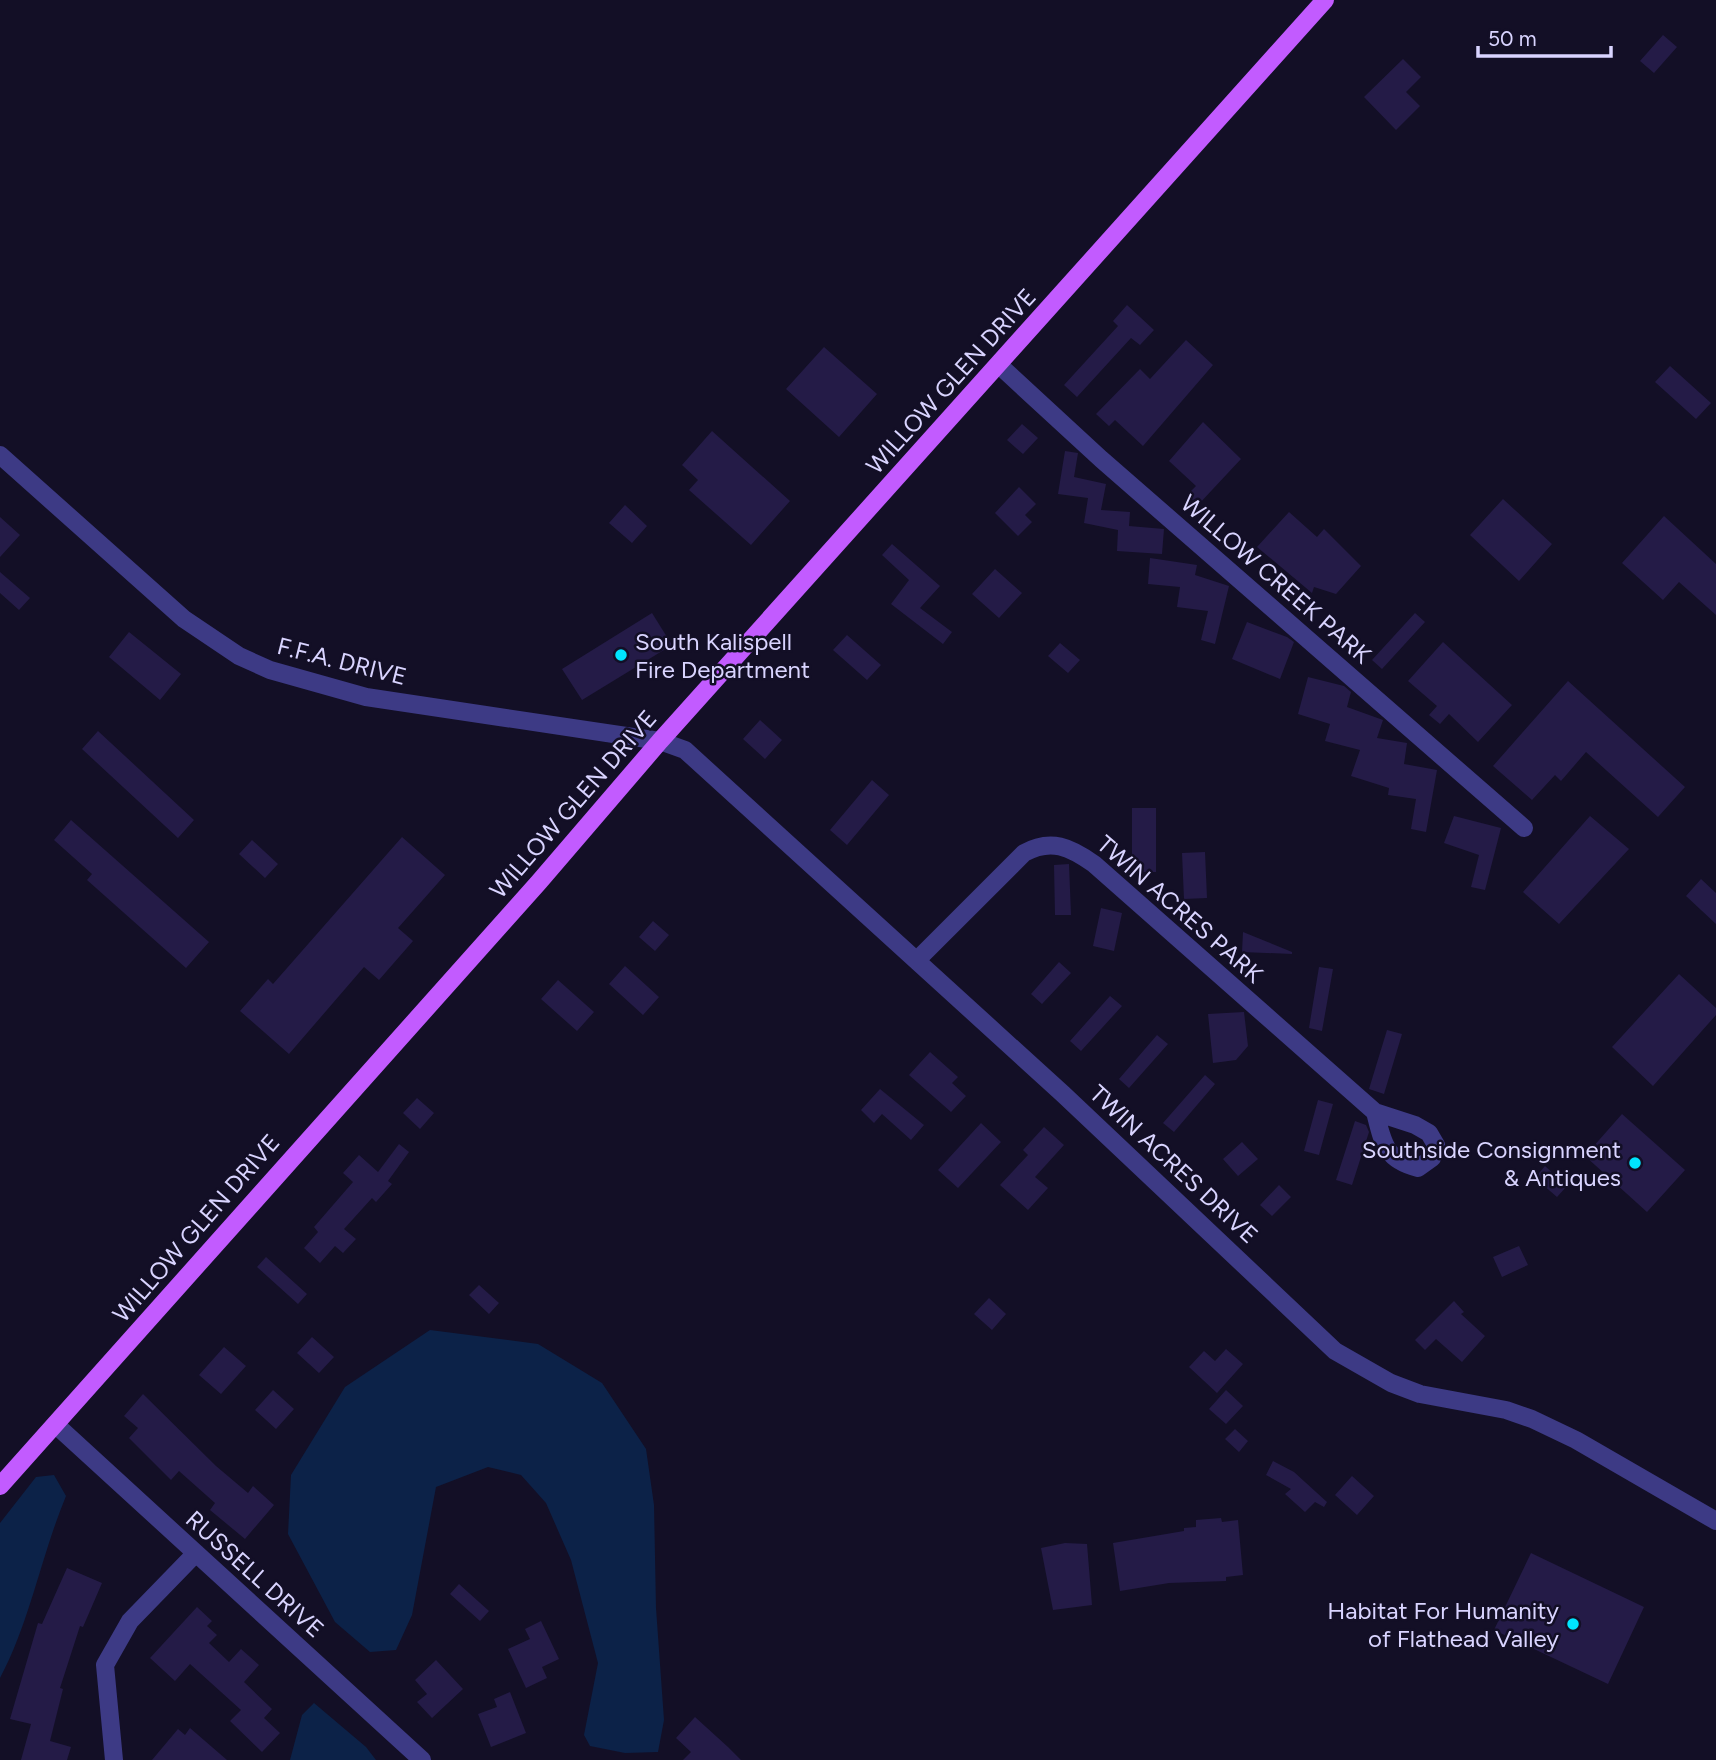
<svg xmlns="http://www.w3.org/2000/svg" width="1716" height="1760" viewBox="0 0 1716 1760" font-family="Figtree,sans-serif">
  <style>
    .water { fill: #0c2248 }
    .building { fill: #241b47 }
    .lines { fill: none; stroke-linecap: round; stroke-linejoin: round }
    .minor { stroke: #3d3a85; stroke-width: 18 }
    .major { stroke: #c25bff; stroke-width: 18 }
    .poi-dot { fill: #00e5ff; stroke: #130f26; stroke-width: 2.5 }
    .labels { text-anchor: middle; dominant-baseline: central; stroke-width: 5; stroke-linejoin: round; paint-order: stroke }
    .street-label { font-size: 24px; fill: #d9d4ff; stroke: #130f26 }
    .poi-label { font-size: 24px; fill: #d9d4ff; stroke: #130f26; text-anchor: end }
  </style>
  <rect width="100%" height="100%" fill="#130f26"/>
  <path class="water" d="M 430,1330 L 538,1344 L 602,1383 L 646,1449 L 654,1505 L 656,1608 L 664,1720 L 658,1752 L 625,1753 L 590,1746 L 584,1735 L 598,1663 L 571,1560 L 546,1503 L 521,1475 L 488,1467 L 436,1487 L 412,1615 L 396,1650 L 370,1652 L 335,1622 L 288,1534 L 291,1475 L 345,1387 Z
    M 54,1475 L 66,1496 C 41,1556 30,1622 0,1678 L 0,1523 L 36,1477 Z
    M 314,1703 L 366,1747 L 376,1760 L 290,1760 L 302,1715 Z"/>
  <path class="building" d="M 1663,35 L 1677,47 L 1654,73 L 1640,61 Z
    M 1403,59 L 1421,77 L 1406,92 L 1420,106 L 1396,130 L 1364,97 Z
    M 1127,305 L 1154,330 L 1140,345 L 1131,338 L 1077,397 L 1064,385 L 1118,326 L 1113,321 Z
    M 1186,340 L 1213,365 L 1143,446 L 1115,420 L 1109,426 L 1096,414 L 1140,369 L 1150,379 Z
    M 824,347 L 877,394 L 839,437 L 786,389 Z
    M 1670,366 L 1711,403 L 1696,419 L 1655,382 Z
    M 1203,422 L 1241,459 L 1198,505 L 1187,495 L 1196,486 L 1169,461 Z
    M 1022,424 L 1038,438 L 1023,454 L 1007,440 Z
    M 712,431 L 790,501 L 751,545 L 689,490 L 698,480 L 682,465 Z
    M 1065,451 L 1078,453 L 1074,477 L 1106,484 L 1101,510 L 1130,512 L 1129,526 L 1164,529 L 1162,554 L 1117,551 L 1118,530 L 1084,523 L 1088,498 L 1058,494 Z
    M 1019,487 L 1036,504 L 1025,515 L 1032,522 L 1018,536 L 995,513 Z
    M 1503,499 L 1552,544 L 1519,581 L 1470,535 Z
    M 625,505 L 647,526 L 632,543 L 609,523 Z
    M 1289,512 L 1317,537 L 1324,529 L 1361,566 L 1336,594 L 1314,587 L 1312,593 L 1257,547 Z
    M 1664,516 L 1716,564 L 1716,615 L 1679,582 L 1663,600 L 1622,563 Z
    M 0,517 L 20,535 L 0,557 Z
    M 892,544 L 940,586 L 920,608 L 952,632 L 943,644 L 891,604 L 909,580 L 882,555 Z
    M 1150,558 L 1197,565 L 1195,575 L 1229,586 L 1215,644 L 1201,640 L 1208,611 L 1177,607 L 1180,587 L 1148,584 Z
    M 995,569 L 1022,593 L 999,618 L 972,594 Z
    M 0,572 L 30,598 L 19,610 L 0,593 Z
    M 652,613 L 672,645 L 582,700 L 562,669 Z
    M 1415,613 L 1425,622 L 1382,669 L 1372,660 Z
    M 1247,622 L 1287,637 L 1294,642 L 1280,679 L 1232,659 Z
    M 129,632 L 181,674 L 160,700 L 109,657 Z
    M 847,635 L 881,665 L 867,680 L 833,650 Z
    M 1443,642 L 1512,705 L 1478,742 L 1449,714 L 1440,724 L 1429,715 L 1437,706 L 1408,681 Z
    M 1060,643 L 1080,660 L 1068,673 L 1048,656 Z
    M 1308,677 L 1344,686 L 1351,692 L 1347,707 L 1383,720 L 1377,738 L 1407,743 L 1404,764 L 1437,770 L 1426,832 L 1411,829 L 1416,799 L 1388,795 L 1389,788 L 1351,776 L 1360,750 L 1325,741 L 1330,724 L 1298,714 Z
    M 1568,681 L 1685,787 L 1658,817 L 1586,752 L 1561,781 L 1555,775 L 1532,800 L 1493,766 Z
    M 760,720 L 782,740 L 765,759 L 743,739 Z
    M 98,731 L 194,820 L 178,838 L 82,749 Z
    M 872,780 L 889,795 L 847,845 L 830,830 Z
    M 1132,808 L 1156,808 L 1156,872 L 1132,872 Z
    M 1454,816 L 1501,828 L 1485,890 L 1471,887 L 1479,855 L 1444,843 Z
    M 1590,816 L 1629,849 L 1559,924 L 1523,892 Z
    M 71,820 L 209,942 L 186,968 L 87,880 L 92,874 L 54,840 Z
    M 402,837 L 445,875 L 398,928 L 413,941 L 379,980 L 364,967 L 289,1054 L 240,1011 L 268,979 L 273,984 Z
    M 252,840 L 278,864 L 265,878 L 239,854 Z
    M 1205,852 L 1207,898 L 1184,899 L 1182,853 Z
    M 1069,864 L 1071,915 L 1055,915 L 1054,865 Z
    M 1701,879 L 1716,893 L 1716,924 L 1686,896 Z
    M 1101,908 L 1122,913 L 1114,951 L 1093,946 Z
    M 653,921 L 669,935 L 655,951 L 639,937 Z
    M 1243,932 L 1292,952 L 1292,954 L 1242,952 Z
    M 1059,962 L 1071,973 L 1042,1004 L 1031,994 Z
    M 625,966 L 659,997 L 643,1015 L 609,984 Z
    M 1319,967 L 1333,969 L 1322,1031 L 1309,1028 Z
    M 1679,974 L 1716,1008 L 1716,1015 L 1653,1086 L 1612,1047 Z
    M 558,980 L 594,1012 L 577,1031 L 541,999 Z
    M 1110,996 L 1122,1006 L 1081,1051 L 1070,1041 Z
    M 1244,1012 L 1248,1046 L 1236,1060 L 1213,1063 L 1208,1014 Z
    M 1387,1030 L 1402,1034 L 1384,1094 L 1369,1089 Z
    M 1157,1035 L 1168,1044 L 1129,1088 L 1119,1079 Z
    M 930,1052 L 958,1077 L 952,1083 L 966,1096 L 951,1112 L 909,1075 Z
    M 1205,1075 L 1215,1084 L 1174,1132 L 1163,1123 Z
    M 880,1089 L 924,1125 L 911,1140 L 882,1114 L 874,1123 L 861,1110 Z
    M 417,1098 L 434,1113 L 420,1129 L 403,1113 Z
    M 1318,1100 L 1333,1104 L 1319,1155 L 1304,1151 Z
    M 1622,1114 L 1685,1170 L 1647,1212 L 1585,1156 Z
    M 1355,1121 L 1366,1125 L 1369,1132 L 1352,1185 L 1336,1180 Z
    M 981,1123 L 1001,1142 L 958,1188 L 938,1170 Z
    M 1044,1127 L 1064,1145 L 1035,1177 L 1048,1188 L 1028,1210 L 1000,1185 L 1028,1155 L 1023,1150 Z
    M 1242,1142 L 1258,1159 L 1238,1176 L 1223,1159 Z
    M 399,1144 L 409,1152 L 388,1181 L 392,1184 L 376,1202 L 372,1198 L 344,1229 L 356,1239 L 343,1253 L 335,1246 L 320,1263 L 304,1248 L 318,1232 L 314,1227 L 353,1182 L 343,1173 L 359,1155 L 378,1172 Z
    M 1545,1166 L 1567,1186 L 1557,1197 L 1535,1178 Z
    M 1279,1185 L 1291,1197 L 1272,1216 L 1260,1205 Z
    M 1519,1246 L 1528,1265 L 1502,1277 L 1493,1257 Z
    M 266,1257 L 307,1294 L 298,1304 L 257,1267 Z
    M 479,1285 L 499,1303 L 489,1314 L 469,1295 Z
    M 989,1298 L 1006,1314 L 992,1330 L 974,1314 Z
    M 1454,1301 L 1464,1312 L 1461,1314 L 1485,1336 L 1462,1362 L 1436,1339 L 1425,1350 L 1415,1340 Z
    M 312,1337 L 334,1357 L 319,1373 L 297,1353 Z
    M 224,1347 L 246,1366 L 221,1394 L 199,1375 Z
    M 1226,1349 L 1243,1364 L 1217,1393 L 1189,1367 L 1204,1351 L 1215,1361 Z
    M 273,1390 L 294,1409 L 276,1429 L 255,1410 Z
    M 1226,1390 L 1243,1406 L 1226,1424 L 1209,1409 Z
    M 143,1394 L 216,1466 L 248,1493 L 253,1486 L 274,1505 L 245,1539 L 210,1510 L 215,1503 L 179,1471 L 171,1480 L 129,1438 L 138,1428 L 124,1416 Z
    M 1235,1429 L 1248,1441 L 1239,1452 L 1225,1439 Z
    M 1273,1461 L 1294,1472 L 1327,1502 L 1324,1507 L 1315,1502 L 1305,1512 L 1285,1494 L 1291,1489 L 1266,1475 Z
    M 1352,1476 L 1374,1496 L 1357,1515 L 1335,1495 Z
    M 1221,1518 L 1222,1522 L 1238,1520 L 1243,1575 L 1226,1577 L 1226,1581 L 1169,1583 L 1120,1591 L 1113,1543 L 1184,1531 L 1184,1528 L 1196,1527 L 1196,1520 Z
    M 1065,1543 L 1087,1544 L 1092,1605 L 1053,1610 L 1041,1548 Z
    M 1531,1553 L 1644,1607 L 1608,1684 L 1494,1630 Z
    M 67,1568 L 102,1583 L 83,1627 L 80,1626 L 60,1688 L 63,1689 L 50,1741 L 71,1747 L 67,1760 L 21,1760 L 31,1724 L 10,1719 L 38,1623 L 42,1624 Z
    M 459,1584 L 489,1611 L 480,1621 L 450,1594 Z
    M 197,1607 L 212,1621 L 207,1626 L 217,1635 L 209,1643 L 229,1662 L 241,1649 L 259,1665 L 244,1682 L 272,1709 L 264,1718 L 280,1733 L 262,1752 L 230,1721 L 241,1710 L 190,1664 L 175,1681 L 150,1658 Z
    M 541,1621 L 559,1659 L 542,1667 L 547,1678 L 526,1688 L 508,1649 L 530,1639 L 525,1629 Z
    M 436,1660 L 463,1689 L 432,1718 L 417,1702 L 427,1694 L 415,1680 Z
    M 510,1692 L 526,1733 L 491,1747 L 478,1714 L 497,1707 L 494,1699 Z
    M 695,1717 L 728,1747 L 741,1760 L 683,1760 L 691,1752 L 676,1738 Z
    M 190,1728 L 227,1760 L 152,1760 L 178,1729 L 185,1735 Z"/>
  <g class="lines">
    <path class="minor" d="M 999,365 L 1101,459 L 1524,828
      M 0,455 L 184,619 L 239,656 L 270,670 L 366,697 L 660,741 L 685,750 L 1063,1094 L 1335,1351 L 1391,1383 L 1420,1394 L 1506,1410 L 1532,1419 L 1576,1440 L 1716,1521
      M 917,960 L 1024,853 C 1051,838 1070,847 1094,864 L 1375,1112 C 1383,1143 1385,1160 1418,1168 L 1432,1158 L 1436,1145 L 1429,1133 L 1415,1125 L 1375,1112
      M 56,1425 L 422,1760
      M 114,1760 L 105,1665 L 130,1621 L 196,1553"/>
    <path class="major" d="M 0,1486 L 539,882 L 660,741 L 1325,0"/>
  </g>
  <g class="poi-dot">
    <circle cx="621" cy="655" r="7"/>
    <circle cx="1635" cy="1163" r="7"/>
    <circle cx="1573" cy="1624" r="7"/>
  </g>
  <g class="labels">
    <g class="street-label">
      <text transform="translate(951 381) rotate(-48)">WILLOW GLEN DRIVE</text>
      <text transform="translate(1276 579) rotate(41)">WILLOW CREEK PARK</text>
      <text transform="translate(342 661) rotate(14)">F.F.A. DRIVE</text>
      <text transform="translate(573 804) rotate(-49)">WILLOW GLEN DRIVE</text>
      <text transform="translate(1180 909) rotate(41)">TWIN ACRES PARK</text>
      <text transform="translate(1174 1164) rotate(43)">TWIN ACRES DRIVE</text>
      <text transform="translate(196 1228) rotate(-49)">WILLOW GLEN DRIVE</text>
      <text transform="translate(255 1574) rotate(42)">RUSSELL DRIVE</text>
    </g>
    <g class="poi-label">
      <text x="635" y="641" text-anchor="start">South Kalispell<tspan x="635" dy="28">Fire Department</tspan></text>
      <text x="1621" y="1149">Southside Consignment<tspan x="1621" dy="28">&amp; Antiques</tspan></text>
      <text x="1559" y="1610">Habitat For Humanity<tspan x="1559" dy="28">of Flathead Valley</tspan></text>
    </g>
  </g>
  <path d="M1478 46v10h133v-10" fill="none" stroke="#d9d4ff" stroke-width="3.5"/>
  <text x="1488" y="46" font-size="21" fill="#d9d4ff" stroke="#130f26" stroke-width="5" paint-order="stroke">50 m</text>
</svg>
